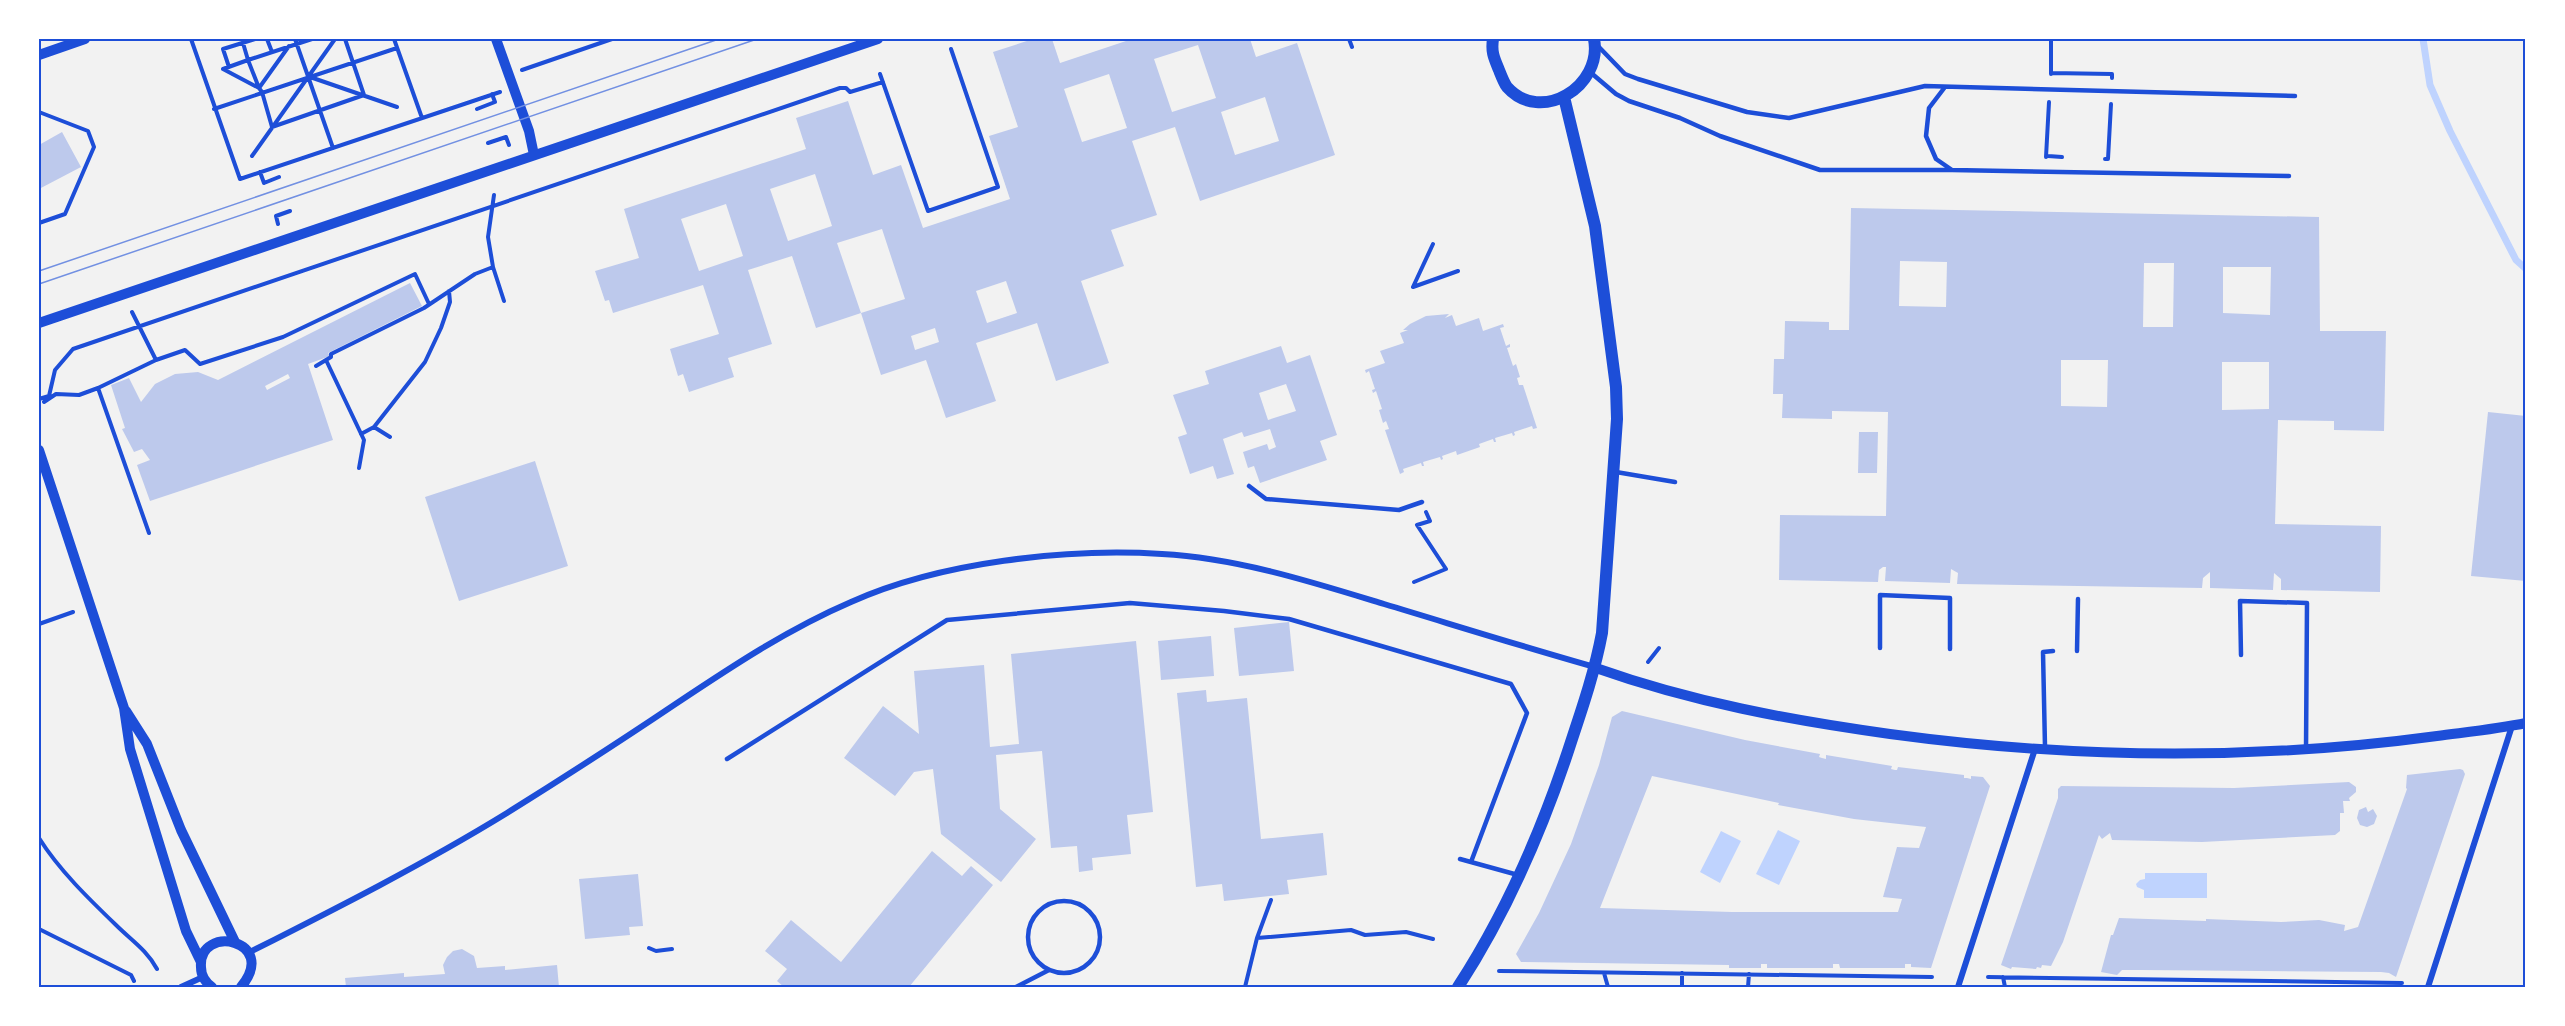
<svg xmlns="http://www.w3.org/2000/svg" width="2565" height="1026" viewBox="0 0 2565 1026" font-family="Ubuntu,sans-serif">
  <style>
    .water { fill: #bfd3fe }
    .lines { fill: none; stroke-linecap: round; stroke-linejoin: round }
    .stream { stroke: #bfd3fe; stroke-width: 7 }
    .building { fill: #bdc9ec; fill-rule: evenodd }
    .path { stroke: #1d4ed8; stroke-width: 4 }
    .service { stroke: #1d4ed8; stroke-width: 4.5 }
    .minor { stroke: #1d4ed8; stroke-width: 6 }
    .tertiary { stroke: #1d4ed8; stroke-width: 10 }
    .secondary { stroke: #1d4ed8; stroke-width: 12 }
    .tram { stroke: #7290e2; stroke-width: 1.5 }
    .neatline { fill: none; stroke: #1d4ed8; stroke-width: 2 }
  </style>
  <rect width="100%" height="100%" fill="#f2f2f2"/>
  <path class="water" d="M 1778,830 L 1800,841 L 1779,885 L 1756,874 Z
    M 1721,831 L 1741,841 L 1720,883 L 1700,872 Z
    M 2145,873 L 2207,873 L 2207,898 L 2144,898 L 2144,890 L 2137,887 L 2136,884 L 2140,880 L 2145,879 Z"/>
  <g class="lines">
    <path class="stream" d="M 2423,39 L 2430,85 L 2450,131 L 2516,260 L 2526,269"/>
  </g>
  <path class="building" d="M 1033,39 L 1052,39 L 1060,63 L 1132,39 L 1250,39 L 1256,57 L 1297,43 L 1335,155 L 1200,201 L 1175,127 L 1132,141 L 1157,215 L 1111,230 L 1124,266 L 1081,281 L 1109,363 L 1056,381 L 1037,323 L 976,343 L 996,401 L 946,418 L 926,360 L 881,375 L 861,313 L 905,299 L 882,229 L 837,243 L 861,313 L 816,328 L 792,256 L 748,270 L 772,344 L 728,358 L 734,377 L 689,392 L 683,374 L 678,376 L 670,349 L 719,334 L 703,285 L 613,313 L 609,300 L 605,301 L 595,271 L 639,258 L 624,209 L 806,149 L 796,118 L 848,101 L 873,175 L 901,165 L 923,228 L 1010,199 L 989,136 L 1018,127 L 993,52 ZM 1198,45 L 1216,98 L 1172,112 L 1154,59 ZM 1109,74 L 1127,128 L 1082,142 L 1064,89 ZM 1265,97 L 1279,141 L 1235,155 L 1221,112 ZM 815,174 L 832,226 L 788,241 L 770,189 ZM 726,204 L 743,256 L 699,271 L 681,219 ZM 1006,281 L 1017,313 L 987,323 L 976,291 ZM 935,328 L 939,342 L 915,350 L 911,336 Z
    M 62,132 L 81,167 L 39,189 L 39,145 Z
    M 1851,208 L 2319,217 L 2320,331 L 2386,331 L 2384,431 L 2334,430 L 2334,421 L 2278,420 L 2275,524 L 2381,526 L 2380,592 L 2281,590 L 2281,579 L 2274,573 L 2273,590 L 2210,588 L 2210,572 L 2203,578 L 2202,588 L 1957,584 L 1958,573 L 1951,569 L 1950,583 L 1885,581 L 1886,567 L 1883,567 L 1879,570 L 1878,582 L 1779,580 L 1780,515 L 1886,516 L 1888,412 L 1832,411 L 1832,419 L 1782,418 L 1783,394 L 1773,394 L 1774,359 L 1784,359 L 1785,321 L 1829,322 L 1829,330 L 1849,330 ZM 1900,261 L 1947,262 L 1946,307 L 1899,306 ZM 2144,263 L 2174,263 L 2173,327 L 2143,327 ZM 2223,267 L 2271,267 L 2270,315 L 2223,313 ZM 2061,360 L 2108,360 L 2107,407 L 2061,406 ZM 2222,362 L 2269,362 L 2269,409 L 2222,410 Z
    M 410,283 L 422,306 L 328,353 L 330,356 L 308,364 L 333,440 L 150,501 L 137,465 L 150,460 L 142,449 L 134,452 L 133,450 L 122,429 L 125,428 L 111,385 L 129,378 L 141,402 L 155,384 L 175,374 L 198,372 L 218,380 ZM 288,374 L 290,378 L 267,390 L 265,386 Z
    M 1449,314 L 1445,318 L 1452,315 L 1456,326 L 1479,318 L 1483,331 L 1503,324 L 1504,327 L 1500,328 L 1506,346 L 1510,344 L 1510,347 L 1507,348 L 1513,366 L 1516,364 L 1520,377 L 1517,378 L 1519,385 L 1523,385 L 1537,428 L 1533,429 L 1532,426 L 1514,432 L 1515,435 L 1513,436 L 1512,433 L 1495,438 L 1496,442 L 1494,442 L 1493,439 L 1479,444 L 1480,447 L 1457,455 L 1456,451 L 1442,456 L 1443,459 L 1441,460 L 1440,457 L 1423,462 L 1424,466 L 1422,466 L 1421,463 L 1403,469 L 1404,472 L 1400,474 L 1385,430 L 1389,429 L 1386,421 L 1383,423 L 1379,410 L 1382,409 L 1376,391 L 1373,393 L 1372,390 L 1375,389 L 1369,371 L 1366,373 L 1365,370 L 1385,363 L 1380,351 L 1404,343 L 1400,333 L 1408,330 L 1403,330 L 1410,324 L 1426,316 Z
    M 1281,346 L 1287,363 L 1310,355 L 1337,435 L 1320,441 L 1327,460 L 1260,483 L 1254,466 L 1248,468 L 1243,452 L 1267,444 L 1269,450 L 1276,447 L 1270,429 L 1244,437 L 1242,432 L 1223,439 L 1234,474 L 1217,479 L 1213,466 L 1190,474 L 1178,437 L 1187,434 L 1173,395 L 1209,384 L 1205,371 ZM 1286,384 L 1296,411 L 1268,420 L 1259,393 Z
    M 2488,412 L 2526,416 L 2526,581 L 2471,576 Z
    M 1859,432 L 1878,432 L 1877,473 L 1858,473 Z
    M 535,461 L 568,566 L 459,601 L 425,497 Z
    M 1289,622 L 1294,671 L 1239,676 L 1234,628 Z
    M 1211,636 L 1214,676 L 1161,680 L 1158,641 Z
    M 1136,641 L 1153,812 L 1127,815 L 1131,854 L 1092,858 L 1093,870 L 1079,872 L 1077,846 L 1051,848 L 1042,751 L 996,755 L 1000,809 L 1036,839 L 1001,882 L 941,834 L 933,769 L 914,772 L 895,796 L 844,758 L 883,706 L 919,734 L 914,671 L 984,665 L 990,747 L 1019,744 L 1011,654 Z
    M 1206,690 L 1207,702 L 1247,698 L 1261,839 L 1323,833 L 1327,875 L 1287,880 L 1289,894 L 1224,901 L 1222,884 L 1196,887 L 1177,693 Z
    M 1622,711 L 1745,740 L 1820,754 L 1819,757 L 1822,758 L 1826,759 L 1826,755 L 1892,766 L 1891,769 L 1895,770 L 1897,770 L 1898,767 L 1964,775 L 1964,778 L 1967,778 L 1971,779 L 1971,776 L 1983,777 L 1990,786 L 1931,968 L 1911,967 L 1911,964 L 1905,964 L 1905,968 L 1840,968 L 1839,964 L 1833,964 L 1833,968 L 1767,968 L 1767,964 L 1761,964 L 1761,968 L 1729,968 L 1729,965 L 1521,962 L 1516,954 L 1539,913 L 1571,844 L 1599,765 L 1612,717 ZM 1652,776 L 1779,803 L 1778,805 L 1854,819 L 1926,827 L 1919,848 L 1897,847 L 1883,897 L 1902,899 L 1898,912 L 1732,912 L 1600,908 Z
    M 2460,769 L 2463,770 L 2465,774 L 2396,977 L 2389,973 L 2381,972 L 2141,970 L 2122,970 L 2117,975 L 2101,972 L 2111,935 L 2113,935 L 2119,918 L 2206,921 L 2206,919 L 2281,922 L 2319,920 L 2345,925 L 2344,931 L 2358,927 L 2407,789 L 2406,788 L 2407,775 Z
    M 2349,782 L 2356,787 L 2356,792 L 2349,798 L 2350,801 L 2343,801 L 2344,813 L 2340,813 L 2340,831 L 2335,835 L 2202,842 L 2112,840 L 2110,833 L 2102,839 L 2099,835 L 2063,942 L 2051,966 L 2042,965 L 2041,968 L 2037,967 L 2036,969 L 2012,967 L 2011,969 L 2001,965 L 2058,798 L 2058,789 L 2061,786 L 2234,788 Z
    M 2366,807 L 2368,812 L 2373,809 L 2377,816 L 2374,824 L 2367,827 L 2360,825 L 2357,818 L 2359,810 Z
    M 932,851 L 962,876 L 971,866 L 993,885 L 909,987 L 784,987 L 777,981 L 787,969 L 765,951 L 791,920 L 841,962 Z
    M 638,874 L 643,926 L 629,927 L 630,935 L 585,939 L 579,879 Z
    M 462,949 L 474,956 L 477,968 L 505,966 L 505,970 L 557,965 L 559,987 L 346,987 L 345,978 L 404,973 L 404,977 L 445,974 L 443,965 L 447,957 L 453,951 Z"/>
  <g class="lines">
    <path class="path" d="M 191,39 L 240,179 L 500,92
      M 267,39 L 272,52
      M 295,39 L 333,148
      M 312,39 L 248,60 L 259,88 L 262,92 L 272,127 L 364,95 L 345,39
      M 394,39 L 422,118
      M 1349,39 L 1352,47
      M 243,43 L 248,60 L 223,69 L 259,88 L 289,46
      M 229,67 L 223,49 L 255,39
      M 522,70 L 612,39
      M 2051,73 L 2112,74 L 2112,78
      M 880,74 L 928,211 L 998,187 L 951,49
      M 2051,74 L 2051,39
      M 310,77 L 397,107
      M 214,109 L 397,48
      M 477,109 L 495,102 L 492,94
      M 39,112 L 88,131 L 94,147 L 65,214 L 39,223
      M 488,143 L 506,137 L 509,145
      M 252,156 L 335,39
      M 2048,156 L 2062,157
      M 2046,157 L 2049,102
      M 2105,159 L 2108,159 L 2111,104
      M 260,172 L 264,183 L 279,177
      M 278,224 L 276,216 L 290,211
      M 1433,244 L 1413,287 L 1458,271
      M 493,267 L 488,237 L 494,195
      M 156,360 L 185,350 L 200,364 L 283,337 L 415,274 L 429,304
      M 326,360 L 364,440 L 359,468
      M 316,366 L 331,357 L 331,354 L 424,308 L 475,274 L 493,267 L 504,301
      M 98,388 L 149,533
      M 39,399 L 49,396 L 55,370 L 73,349 L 840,88 L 846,88 L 850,92 L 883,82
      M 44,402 L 56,394 L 79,395 L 98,388 L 156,360 L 132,312
      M 374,427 L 390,437
      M 361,434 L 374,427 L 425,362 L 441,328 L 450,302 L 449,291
      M 1414,582 L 1446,569 L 1417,525 L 1430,521 L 1426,512
      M 39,624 L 73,612
      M 1648,662 L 1659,648
      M 39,838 C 59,870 89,899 116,925 C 131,940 147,950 157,969
      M 39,929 L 131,975 L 134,981
      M 1257,938 L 1271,900
      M 649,948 L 656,951 L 672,949
      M 1499,971 L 1932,977
      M 1604,973 L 1608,987
      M 1682,973 L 1682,987
      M 1988,977 L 2402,983
      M 2003,977 L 2005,987
      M 1245,987 L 1257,938 L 1351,930 L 1365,935 L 1406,932 L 1433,939
      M 1748,987 L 1749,974"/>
    <path class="service" d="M 1597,45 L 1625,74 L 1638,79 L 1747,112 L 1789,118 L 1925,86 L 2295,96
      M 1590,72 L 1616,94 L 1629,101 L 1680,118 L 1720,136 L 1820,170 L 1952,170 L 2289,176
      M 1945,87 L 1929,108 L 1926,136 L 1936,159 L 1952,170
      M 1616,472 L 1675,482
      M 1249,486 L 1266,499 L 1399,510 L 1422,502
      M 1880,648 L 1880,595 L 1950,598 L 1950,649
      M 2077,651 L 2078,599
      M 2241,655 L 2240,601 L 2307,603 L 2306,750
      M 2045,747 L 2043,652 L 2053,651
      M 727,759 L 947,620 L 1130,603 L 1224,611 L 1289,619 L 1511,684 L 1527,713 L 1471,862
      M 1460,859 L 1518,875
      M1028 937a36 36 0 1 1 72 0a36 36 0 1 1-72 0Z
      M 1016,987 L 1049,970"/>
    <path class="minor" d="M 248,953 C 335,909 424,864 507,813 C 563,778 619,742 674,705 C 731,667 788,629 851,602 C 940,562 1066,548 1162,554 C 1237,558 1312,582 1384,604 C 1454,625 1524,647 1595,667
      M 181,987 L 203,977
      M 1958,987 L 2035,749
      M 2428,987 L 2512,726"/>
    <path class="tertiary" d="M 496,39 L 529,131 L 534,155
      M 39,55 L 85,39
      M 39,323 L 878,39
      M 39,450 L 124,708 L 130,749 L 186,931 L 201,962
      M 1596,668 C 1692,702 1789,720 1890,734 C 2074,759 2253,761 2437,736 C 2467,732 2497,729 2526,723
      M 126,711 L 147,744 L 181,830 L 235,942
      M 212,987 C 205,982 201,975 201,967 C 198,923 280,940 241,987"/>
    <path class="secondary" d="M 1493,39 C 1491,52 1494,58 1499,70 C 1501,75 1504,83 1507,87 C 1541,125 1603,86 1594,39
      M 1458,987 C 1508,910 1544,826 1572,739 C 1584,703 1595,670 1602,633 L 1617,419 L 1616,387 L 1595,226 L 1564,97"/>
    <path class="tram" d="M 39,271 L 719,39
      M 39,284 L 757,39"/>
  </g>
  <rect width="2565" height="1026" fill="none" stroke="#ffffff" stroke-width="81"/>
  <rect x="40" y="40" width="2484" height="946" class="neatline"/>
</svg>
